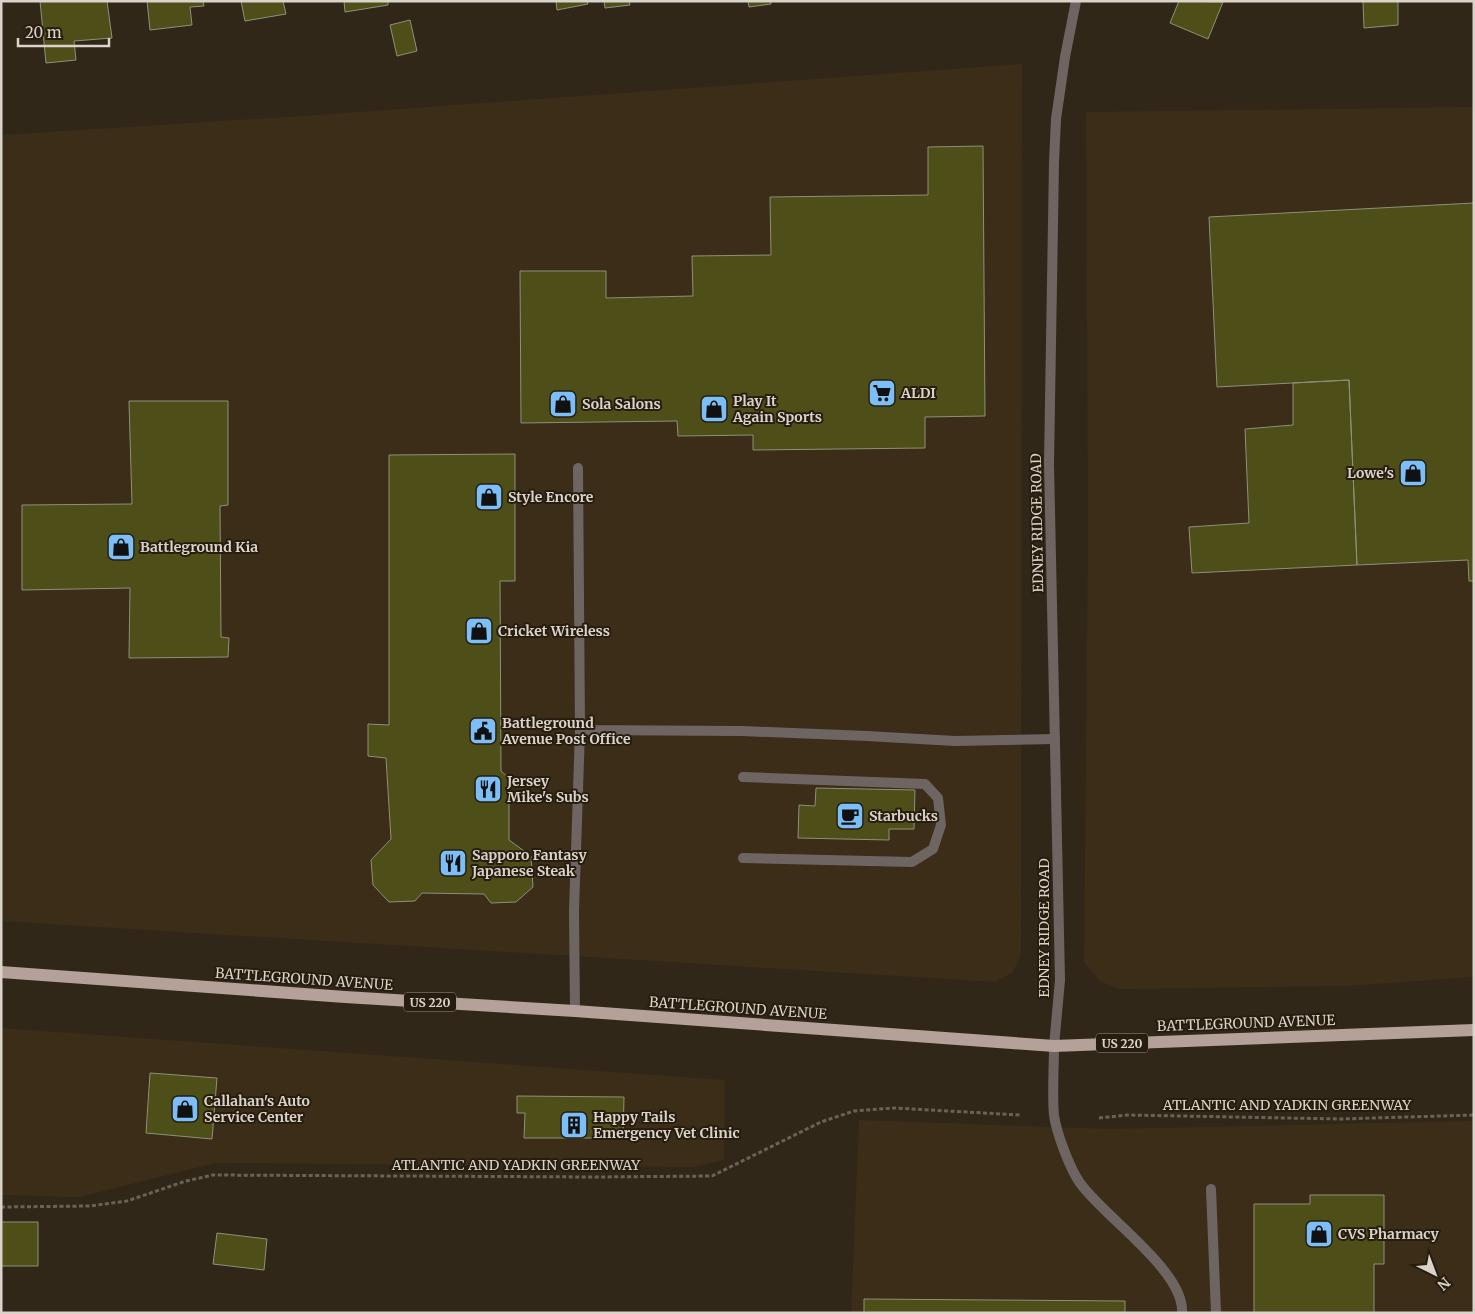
<svg xmlns="http://www.w3.org/2000/svg" width="1475" height="1314" viewBox="0 0 1475 1314" font-family="Merriweather,serif">
  <style>
    .built { fill: #3b2d18 }
    .building { fill: #4d4e18; stroke: #8f907c }
    .lines { fill: none; stroke-linecap: round; stroke-linejoin: round }
    .path { stroke: #6b6255; stroke-width: 3; stroke-dasharray: 4 2.5; stroke-linecap: butt }
    .service { stroke: #6e6562; stroke-width: 10 }
    .minor { stroke: #6e6562; stroke-width: 10 }
    .primary { stroke: #b4a19a; stroke-width: 12 }
    .labels { text-anchor: middle; dominant-baseline: central; stroke-width: 4; stroke-linejoin: round; paint-order: stroke }
    .shield { fill: #271d0f; stroke: #a49c92; stroke-width: 1 }
    .shield-label { font-size: 12px; font-weight: bold; fill: #dad3ca }
    .poi-label { font-size: 14px; font-weight: bold; fill: #dad3ca; stroke: #271d0f; text-anchor: start }
    .street-label { font-size: 14px; fill: #dad3ca; stroke: #271d0f }
  </style>
  <rect width="100%" height="100%" fill="#312718"/>
  <path class="built" d="M 1022,64 L 1021,954 L 1013,972 L 996,982 L 1,921 L 1,135 L 317,115 Z
    M 1474,107 L 1474,977 L 1347,986 L 1118,989 L 1100,981 L 1084,962 L 1088,533 L 1086,112 Z
    M 1,1028 L 725,1080 L 724,1160 L 693,1167 L 215,1163 L 79,1197 L 1,1195 Z
    M 859,1120 L 1110,1129 L 1474,1121 L 1474,1313 L 851,1313 Z"/>
  <path class="building" d="M 40,1 L 107,1 L 112,38 L 74,41 L 76,60 L 46,63 Z
    M 147,1 L 203,1 L 204,6 L 190,7 L 192,25 L 150,30 Z
    M 241,1 L 283,1 L 286,14 L 245,21 Z
    M 344,1 L 388,1 L 388,5 L 345,12 Z
    M 556,1 L 587,1 L 588,4 L 557,10 Z
    M 604,1 L 629,1 L 630,5 L 605,8 Z
    M 748,1 L 771,1 L 771,4 L 749,7 Z
    M 1179,1 L 1223,2 L 1208,39 L 1170,23 Z
    M 1363,1 L 1398,1 L 1398,25 L 1364,28 Z
    M 410,20 L 417,51 L 397,56 L 390,25 Z
    M 983,146 L 985,416 L 925,417 L 925,448 L 753,450 L 753,435 L 678,436 L 677,421 L 521,423 L 520,271 L 606,271 L 606,298 L 693,296 L 692,256 L 771,255 L 770,197 L 928,195 L 928,147 Z
    M 1474,203 L 1474,581 L 1469,581 L 1468,560 L 1357,565 L 1349,380 L 1217,387 L 1209,217 Z
    M 1349,380 L 1357,565 L 1192,573 L 1189,527 L 1249,523 L 1245,429 L 1293,425 L 1293,383 Z
    M 129,401 L 228,401 L 228,505 L 220,506 L 221,637 L 229,638 L 228,657 L 129,658 L 130,588 L 22,590 L 22,505 L 132,504 Z
    M 515,454 L 515,581 L 500,581 L 501,771 L 509,778 L 509,840 L 531,856 L 533,887 L 516,902 L 491,903 L 484,894 L 422,893 L 415,901 L 389,902 L 373,885 L 371,860 L 391,839 L 386,758 L 368,756 L 368,724 L 389,725 L 389,455 Z
    M 816,788 L 915,790 L 914,829 L 889,829 L 889,840 L 798,838 L 799,805 L 815,806 Z
    M 150,1073 L 217,1078 L 212,1139 L 146,1133 Z
    M 517,1096 L 624,1097 L 623,1138 L 524,1138 L 525,1113 L 517,1113 Z
    M 1310,1195 L 1384,1195 L 1384,1264 L 1374,1264 L 1374,1313 L 1254,1313 L 1254,1204 L 1310,1204 Z
    M 1,1222 L 38,1222 L 38,1266 L 1,1266 Z
    M 217,1233 L 267,1239 L 264,1270 L 213,1264 Z
    M 864,1299 L 1125,1301 L 1125,1313 L 864,1313 Z"/>
  <g class="lines">
    <path class="path" d="M 1099,1118 L 1128,1115 L 1340,1119 L 1474,1115
      M 1,1207 L 90,1206 L 127,1201 L 186,1181 L 213,1175 L 594,1177 L 712,1176 L 821,1122 L 854,1111 L 894,1108 L 1020,1115"/>
    <path class="service" d="M 578,468 L 580,730
      M 743,777 L 925,784 L 938,798 L 941,825 L 933,849 L 912,862 L 743,858
      M 575,1011 L 574,911 L 580,730 L 742,731 L 867,736 L 955,741 L 1055,739
      M 1054,1046 C 1054,1068 1052,1093 1054,1115 C 1056,1132 1070,1169 1080,1183 C 1104,1217 1185,1271 1182,1313
      M 1211,1189 L 1216,1313"/>
    <path class="minor" d="M 1054,1046 L 1060,980 L 1049,464 L 1054,162 L 1056,119 L 1065,57 L 1076,1"/>
    <path class="primary" d="M 1,972 L 345,997 L 575,1011 L 1054,1046 L 1474,1030"/>
  </g>
  <defs>
    <g id="supermarket-square" transform="scale(1.4375)"><rect x="-9" y="-9" width="18" height="18" rx="4" fill="#7bbef8" stroke="#271d0f"/><path d="M-6-5.5h2.5l.6 2H6L4.5 2H-2.5L-4.4-4H-6ZM-1.5 3.2a1.3 1.3 0 1 0 .1 0ZM3 3.2a1.3 1.3 0 1 0 .1 0Z" fill="#111"/></g>
    <g id="shop-square" transform="scale(1.4375)"><rect x="-9" y="-9" width="18" height="18" rx="4" fill="#7bbef8" stroke="#271d0f"/><path d="M-5-2.5h2.3a2.7 3.5 0 0 1 5.4 0H5L5.5 6h-11ZM-1.5-2.5h3a1.5 2.3 0 0 0-3 0Z" fill="#111"/></g>
    <g id="civic-square" transform="scale(1.4375)"><rect x="-9" y="-9" width="18" height="18" rx="4" fill="#7bbef8" stroke="#271d0f"/><path d="M-.6-6.5H3V-4.5H.6V-3L4-1V1h2V6H-6V1h2V-1L-.6-3ZM-1.2 2.5V6h2.4V2.5Z" fill="#111"/></g>
    <g id="restaurant-square" transform="scale(1.4375)"><rect x="-9" y="-9" width="18" height="18" rx="4" fill="#7bbef8" stroke="#271d0f"/><path d="M-5-6h1v4h1v-4h1v4h1v-4h1v5L-1.5 .5V6h-2V.5L-5-1ZM5-6V6H3V1.5H1.5Q1.5-4 5-6Z" fill="#111"/></g>
    <g id="cafe-square" transform="scale(1.4375)"><rect x="-9" y="-9" width="18" height="18" rx="4" fill="#7bbef8" stroke="#271d0f"/><path d="M-5.5-4.5H6V0H3Q3 3.5 0 3.5H-2.5Q-5.5 3.5-5.5 0ZM3-3.2v2h1.7v-2ZM-6 4.5H4V6H-6Z" fill="#111"/></g>
    <g id="building-square" transform="scale(1.4375)"><rect x="-9" y="-9" width="18" height="18" rx="4" fill="#7bbef8" stroke="#271d0f"/><path d="M-4-6H4V6H1V3H-1V6H-4ZM-2.5-4.3h1.7v1.8h-1.7ZM.8-4.3h1.7v1.8H.8ZM-2.5-1h1.7V.8h-1.7ZM.8-1h1.7V.8H.8Z" fill="#111"/></g>
  </defs>
  <g fill-rule="evenodd">
    <use href="#supermarket-square" x="882" y="393"/>
    <use href="#shop-square" x="563" y="404"/>
    <use href="#shop-square" x="714" y="409"/>
    <use href="#shop-square" x="1413" y="473"/>
    <use href="#shop-square" x="489" y="497"/>
    <use href="#shop-square" x="121" y="547"/>
    <use href="#shop-square" x="479" y="631"/>
    <use href="#civic-square" x="483" y="731"/>
    <use href="#restaurant-square" x="488" y="789"/>
    <use href="#cafe-square" x="850" y="816"/>
    <use href="#restaurant-square" x="453" y="863"/>
    <use href="#shop-square" x="185" y="1109"/>
    <use href="#building-square" x="574" y="1125"/>
    <use href="#shop-square" x="1319" y="1234"/>
  </g>
  <g class="labels">
    <g class="shield">
      <rect x="404" y="992.5" width="52" height="19" rx="4"/>
      <rect x="1096" y="1033.5" width="52" height="19" rx="4"/>
    </g>
    <g class="shield-label">
      <text x="430" y="1002">US 220</text>
      <text x="1122" y="1043">US 220</text>
    </g>
    <g class="poi-label">
      <text x="901" y="393">ALDI</text>
      <text x="733" y="401">Play It<tspan x="733" dy="16">Again Sports</tspan></text>
      <text x="582" y="404">Sola Salons</text>
      <text x="1394" y="473" text-anchor="end">Lowe's</text>
      <text x="508" y="497">Style Encore</text>
      <text x="140" y="547">Battleground Kia</text>
      <text x="498" y="631">Cricket Wireless</text>
      <text x="502" y="723">Battleground<tspan x="502" dy="16">Avenue Post Office</tspan></text>
      <text x="507" y="781">Jersey<tspan x="507" dy="16">Mike's Subs</tspan></text>
      <text x="869" y="816">Starbucks</text>
      <text x="472" y="855">Sapporo Fantasy<tspan x="472" dy="16">Japanese Steak</tspan></text>
      <text x="204" y="1101">Callahan's Auto<tspan x="204" dy="16">Service Center</tspan></text>
      <text x="593" y="1117">Happy Tails<tspan x="593" dy="16">Emergency Vet Clinic</tspan></text>
      <text x="1338" y="1234">CVS Pharmacy</text>
    </g>
    <g class="street-label">
      <text transform="translate(1037 523) rotate(-91)">EDNEY RIDGE ROAD</text>
      <text transform="translate(1044 928) rotate(-90)">EDNEY RIDGE ROAD</text>
      <text transform="translate(304 979) rotate(4)">BATTLEGROUND AVENUE</text>
      <text transform="translate(738 1008) rotate(4)">BATTLEGROUND AVENUE</text>
      <text transform="translate(1246 1023) rotate(-2)">BATTLEGROUND AVENUE</text>
      <text x="1287" y="1105">ATLANTIC AND YADKIN GREENWAY</text>
      <text x="516" y="1165">ATLANTIC AND YADKIN GREENWAY</text>
    </g>
  </g>
  <rect width="1475" height="1314" fill="none" stroke="#dad3ca" stroke-width="5"/>
  <g transform="translate(1435 1274) rotate(138)" stroke="#271d0f" stroke-width="4" paint-order="stroke">
  <path d="M0-4L9 19L0 12L-9 19Z" fill="#dad3ca"/>
  <text y="-8" font-size="14" font-weight="bold" text-anchor="middle" fill="#dad3ca">N</text>
  </g>
  <path d="M18 38v8h91v-8" fill="none" stroke="#dad3ca" stroke-width="2.5"/>
  <text x="25" y="38" font-size="15" fill="#dad3ca" stroke="#271d0f" stroke-width="4" paint-order="stroke">20 m</text>
</svg>
